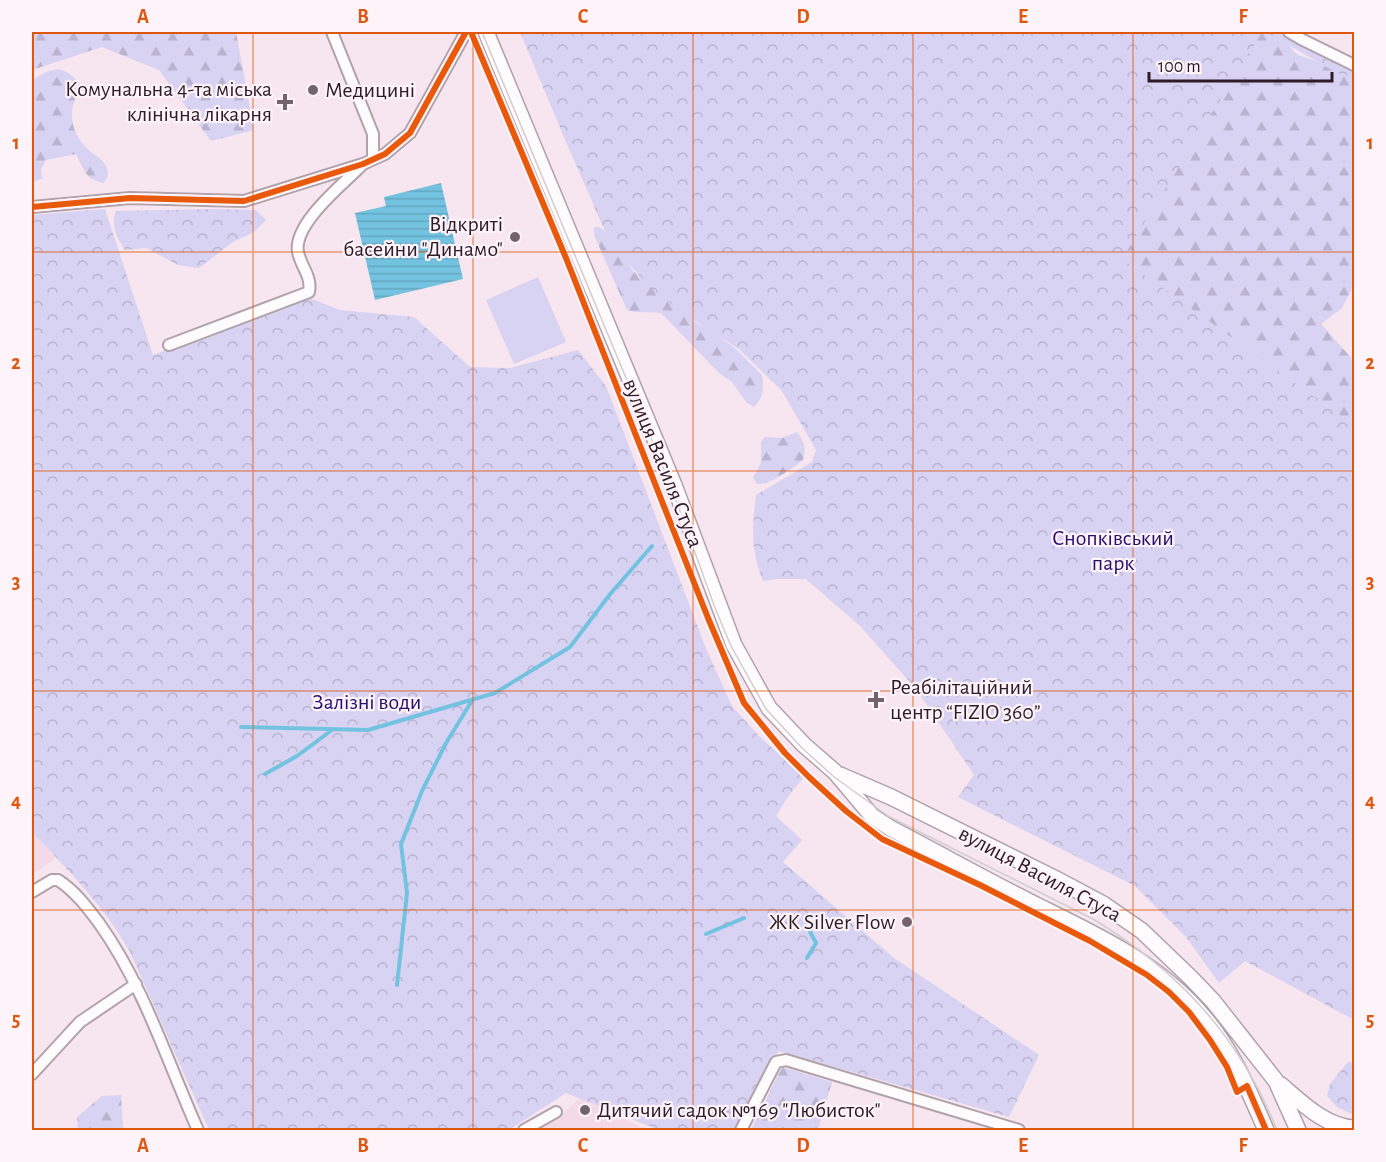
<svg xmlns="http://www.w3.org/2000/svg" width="1386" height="1162" viewBox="0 0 1386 1162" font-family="'Alegreya Sans',sans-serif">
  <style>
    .built { fill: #f4dae8 }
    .grass { fill: #d8d2f3 }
    .forest { fill: url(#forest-firs) }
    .park { fill: url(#park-crowns) }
    .water { fill: url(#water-rules) }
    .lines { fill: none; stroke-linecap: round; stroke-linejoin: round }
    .stream { stroke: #73c3e0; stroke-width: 4 }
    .street-casing { stroke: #b1a2aa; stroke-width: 14 }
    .secondary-casing { stroke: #b1a2aa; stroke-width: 18 }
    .street { stroke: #fefbfd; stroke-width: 10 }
    .secondary { stroke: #fefbfd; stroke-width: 15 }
    .tram { stroke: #d2cdd0; stroke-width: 1.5 }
    .cycleway-casing { stroke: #fdf3f9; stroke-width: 10 }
    .cycleway { stroke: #e8590c; stroke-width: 6 }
    .grid { fill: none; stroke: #df560d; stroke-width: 1.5; stroke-opacity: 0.55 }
    .poi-dot { fill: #74636c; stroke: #fdf3f9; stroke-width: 2 }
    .labels { text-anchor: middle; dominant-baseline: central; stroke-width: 4.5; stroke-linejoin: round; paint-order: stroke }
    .poi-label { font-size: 22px; fill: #2d1c26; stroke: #fdf3f9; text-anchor: end }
    .street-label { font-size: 22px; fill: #2d1c26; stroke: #fdf3f9 }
    .park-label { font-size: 22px; fill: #260f6d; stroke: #fdf3f9 }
    .neatline { fill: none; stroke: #df560d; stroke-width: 2 }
    .grid-label { font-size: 20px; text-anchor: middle; font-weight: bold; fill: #df560d }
  </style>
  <defs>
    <pattern id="forest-firs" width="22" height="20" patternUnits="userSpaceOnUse" patternTransform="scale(1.5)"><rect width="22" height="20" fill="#d8d2f3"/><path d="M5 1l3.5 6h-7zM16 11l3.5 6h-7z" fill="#bab4d0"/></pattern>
    <pattern id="park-crowns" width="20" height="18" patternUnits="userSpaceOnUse" patternTransform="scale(1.5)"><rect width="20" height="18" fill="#d8d2f3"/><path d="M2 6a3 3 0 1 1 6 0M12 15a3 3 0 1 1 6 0" fill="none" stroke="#bab4d0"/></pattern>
    <pattern id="water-rules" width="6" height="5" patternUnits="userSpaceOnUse" patternTransform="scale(1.5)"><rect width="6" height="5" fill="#73c3e0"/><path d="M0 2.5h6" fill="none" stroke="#64a7c0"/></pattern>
  </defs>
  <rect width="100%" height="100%" fill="#f7e6ef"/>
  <path class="built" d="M 32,832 L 56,858 L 32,875 Z
    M 580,1098 L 647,1130 L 538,1130 L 554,1121 Z"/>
  <path class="grass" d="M 538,277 L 566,342 L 514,364 L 486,300 Z"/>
  <path class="forest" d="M 32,32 L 236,32 L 254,130 L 211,141 L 159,70 L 102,47 L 32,70 Z
    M 709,32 L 1266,32 L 1282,39 L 1298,55 L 1354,74 L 1354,285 L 1342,308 L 1321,324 L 1354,361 L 1354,526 Z
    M 59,69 C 70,73 76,77 81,88 C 66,110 70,135 91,152 C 98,157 108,163 108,174 C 108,177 105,180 104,183 C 85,180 84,169 76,154 L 46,160 L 41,169 L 42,179 L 32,182 L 32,147 L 34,142 L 32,128 L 32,80 L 48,71 Z
    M 594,227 L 599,227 L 609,235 L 633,271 L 696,323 L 710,330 L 736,349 L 762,375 C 764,388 764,397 754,407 L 746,402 L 732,382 L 719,373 L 661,313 C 649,311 639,314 627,310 L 594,235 Z
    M 797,432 C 805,442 806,448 803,460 C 796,466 769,485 760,484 C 756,484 756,482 753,478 L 761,463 L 761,442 L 765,437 L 782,438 Z
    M 782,1067 L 832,1082 L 818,1130 L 751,1130 Z
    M 121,1095 L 123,1130 L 78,1130 L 77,1117 L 102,1096 Z"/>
  <path class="park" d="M 520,32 L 1262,32 L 1122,259 L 1354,425 L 1354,1020 L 1245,961 L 1219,983 L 1186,937 L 1135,886 L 958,797 L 974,775 L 916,689 L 861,627 L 806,579 L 777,579 L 763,581 C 750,547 752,529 756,495 L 812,462 L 816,450 L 782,391 L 739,349 L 690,318 L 651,288 L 611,245 L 563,135 Z
    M 1266,32 L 1296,32 L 1354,62 L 1354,77 L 1337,73 Z
    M 105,209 L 153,355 L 304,296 L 340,310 L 414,317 L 470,367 L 510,368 L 578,350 L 606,386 L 707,651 L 732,706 L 758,735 L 804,777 L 789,795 L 776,816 L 802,840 L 783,862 L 894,958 L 1039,1055 L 1009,1117 L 779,1051 L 735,1130 L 659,1130 L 566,1093 L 509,1130 L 209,1130 L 130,952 C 104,906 67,869 32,832 L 32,215 Z
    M 213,209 L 256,210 L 266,220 L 254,232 L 233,242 L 199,268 L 178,265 L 147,248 L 125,250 C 117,237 110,225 116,211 Z
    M 1348,1062 L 1354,1063 L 1354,1115 L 1337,1107 L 1327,1096 L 1330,1084 Z"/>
  <path class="water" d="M 441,183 L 463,279 L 375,300 L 355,213 L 386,206 L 384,197 Z"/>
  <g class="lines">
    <path class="stream" d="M 241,727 L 368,730 L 495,693 L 570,647 L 611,593 L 652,546
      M 265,774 L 297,756 L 332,730
      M 806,924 L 816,943 L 807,958
      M 706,934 L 744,918
      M 397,985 L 407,893 L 401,844 L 422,791 L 446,743 L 473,699"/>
    <g class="street-casing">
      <path id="street" d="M 332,32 L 373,134 L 373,159
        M 1289,32 L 1301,39 L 1354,65
        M 32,207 L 130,198 L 244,201 L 363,164 L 385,154 L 410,133 L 466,32
        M 169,345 L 309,292 C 312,276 301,267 298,252 C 293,224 342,185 361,166
        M 32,892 L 52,880 L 58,880 C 75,891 87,907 99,923 C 144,986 167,1061 198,1130
        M 32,1074 L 80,1022 L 136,984
        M 524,1130 L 556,1112
        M 741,1130 L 776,1062 L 786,1060 L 1019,1130"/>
    </g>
    <g class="secondary-casing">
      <path id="secondary" d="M 486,32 L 674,485 L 734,645 L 769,708 L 804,745 L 835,772 L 872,816 L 890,828 C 940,854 990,882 1040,907 C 1099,936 1159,964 1202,1015 C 1232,1049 1248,1089 1266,1130
        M 840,775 L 891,797 L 1054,878 L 1103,904 L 1142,931 L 1192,979 L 1213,1001 L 1276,1081 L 1298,1130
        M 1281,1085 C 1302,1103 1326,1127 1354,1128"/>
    </g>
    <use href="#street" class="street"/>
    <use href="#secondary" class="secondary"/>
    <path class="tram" d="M 482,32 L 671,486 L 715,608 L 731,646 L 766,709 L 802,748 L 833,776 L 888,816 L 1093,919 C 1179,971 1239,1036 1277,1130"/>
    <g class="cycleway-casing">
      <path id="cycleway" d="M 471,32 L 566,258 L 708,618 L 744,703 L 785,753 L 809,777 L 846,811 L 882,839 L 980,885 L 1090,941 L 1147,975 L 1169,992 L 1189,1012 L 1210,1040 L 1227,1067 L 1237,1092 L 1247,1086 L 1266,1130
        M 32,207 L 130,198 L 244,201 L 363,164 L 385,154 L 410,133 L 466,32"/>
    </g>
    <use href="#cycleway" class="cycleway"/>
  </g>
  <path class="grid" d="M 253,32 L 253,1130M 473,32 L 473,1130M 693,32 L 693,1130M 913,32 L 913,1130M 1133,32 L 1133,1130M 32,252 L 1354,252M 32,471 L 1354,471M 32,691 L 1354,691M 32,910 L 1354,910"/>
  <g class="poi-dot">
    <circle cx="313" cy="90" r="6"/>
    <path d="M282 93h6v6h6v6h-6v6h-6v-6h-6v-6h6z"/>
    <circle cx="515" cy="237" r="6"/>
    <path d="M873 691h6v6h6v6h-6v6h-6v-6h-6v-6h6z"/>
    <circle cx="907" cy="922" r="6"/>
    <circle cx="585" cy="1110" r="6"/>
  </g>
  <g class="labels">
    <g class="poi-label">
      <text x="272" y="89">Комунальна 4-та міська<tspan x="272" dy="25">клінічна лікарня</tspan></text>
      <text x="325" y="90" text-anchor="start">Медицині</text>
      <text x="503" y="224">Відкриті<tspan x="503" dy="25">басейни "Динамо"</tspan></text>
      <text x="890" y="687" text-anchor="start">Реабілітаційний<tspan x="890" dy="25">центр “FIZIO 360”</tspan></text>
      <text x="895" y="922">ЖК Silver Flow</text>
      <text x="597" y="1110" text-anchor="start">Дитячий садок №169 "Любисток"</text>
    </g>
    <g class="street-label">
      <text transform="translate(663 463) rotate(68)">вулиця Василя Стуса</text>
      <text transform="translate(1040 874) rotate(28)">вулиця Василя Стуса</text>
    </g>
    <g class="park-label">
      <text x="1113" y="538">Снопківський<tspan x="1113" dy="25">парк</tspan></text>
      <text x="367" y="702">Залізні води</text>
    </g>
  </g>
  <rect width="1386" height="1162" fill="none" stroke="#fdf3f9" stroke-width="66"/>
  <path d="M1149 72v9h183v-9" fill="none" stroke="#2d1c26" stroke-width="3"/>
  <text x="1158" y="72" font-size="18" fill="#2d1c26" stroke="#fdf3f9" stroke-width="4.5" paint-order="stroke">100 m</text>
  <rect x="33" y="33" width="1320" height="1096" class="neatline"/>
  <g class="grid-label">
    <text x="143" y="23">A</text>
    <text x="363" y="23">B</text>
    <text x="583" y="23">C</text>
    <text x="803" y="23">D</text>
    <text x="1023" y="23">E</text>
    <text x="1243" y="23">F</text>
    <text x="16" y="149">1</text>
    <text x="1370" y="149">1</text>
    <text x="16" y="369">2</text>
    <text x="1370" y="369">2</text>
    <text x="16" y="588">3</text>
    <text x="1370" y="588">3</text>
    <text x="16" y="807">4</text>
    <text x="1370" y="807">4</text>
    <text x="16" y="1026">5</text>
    <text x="1370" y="1026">5</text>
    <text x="143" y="1152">A</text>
    <text x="363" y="1152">B</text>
    <text x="583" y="1152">C</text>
    <text x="803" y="1152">D</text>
    <text x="1023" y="1152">E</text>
    <text x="1243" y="1152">F</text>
  </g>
</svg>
